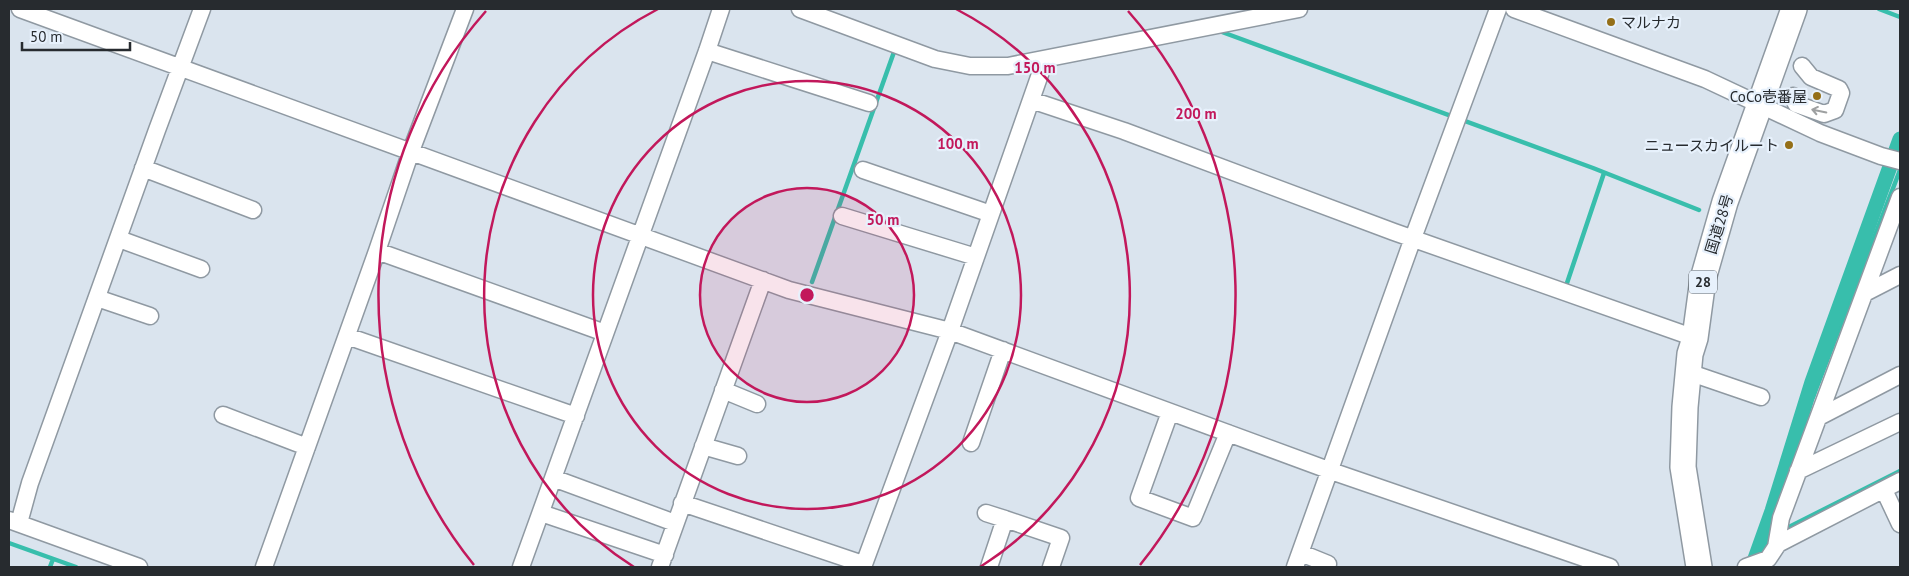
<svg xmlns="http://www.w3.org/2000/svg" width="1909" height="576" viewBox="0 0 1909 576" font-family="'PT Sans','Noto Sans JP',sans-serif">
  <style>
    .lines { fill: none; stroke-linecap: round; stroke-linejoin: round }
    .stream { stroke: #38beac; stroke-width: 4.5 }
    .canal { stroke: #38beac; stroke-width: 15 }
    .minor-casing { stroke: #8f99a2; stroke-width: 19 }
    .highway-casing { stroke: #8f99a2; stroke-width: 28 }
    .minor { stroke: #fff; stroke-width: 16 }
    .highway { stroke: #fff; stroke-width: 25 }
    .oneway { stroke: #9ea0a1 }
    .ring { fill: none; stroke: #c2185b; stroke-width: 2.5 }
    .poi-dot { fill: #946f18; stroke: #e7f1fc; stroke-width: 2 }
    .labels { text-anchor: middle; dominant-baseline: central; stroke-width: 4.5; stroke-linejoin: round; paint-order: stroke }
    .shield { fill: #e7f1fc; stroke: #61666c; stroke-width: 1 }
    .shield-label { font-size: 14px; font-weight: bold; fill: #272b2f }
    .poi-label { font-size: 15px; fill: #272b2f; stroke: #e7f1fc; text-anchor: end }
    .street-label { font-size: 15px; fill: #272b2f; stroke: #e7f1fc }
    .centre { fill: #c2185b; stroke: #e7f1fc; stroke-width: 2.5 }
    .ring-label { font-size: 15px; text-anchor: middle; font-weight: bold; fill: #c2185b; stroke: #e7f1fc; stroke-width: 4.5; stroke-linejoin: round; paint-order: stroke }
  </style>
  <rect width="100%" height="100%" fill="#dae4ee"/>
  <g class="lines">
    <path class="stream" d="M 1879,9 L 1900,17
      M 1222,32 L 1593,168 L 1699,210
      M 812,282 L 894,52
      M 1567,283 L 1604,173
      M 1813,397 L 1900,170
      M 1783,530 L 1900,471
      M 1761,541 L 1773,535
      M 9,543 L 76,567
      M 50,567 L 53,559"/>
    <path class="canal" d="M 1752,567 L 1772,511 L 1812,382 L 1900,139"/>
    <g class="minor-casing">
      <path id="minor" d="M 20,9 L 789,290 L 950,331 L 1331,471 L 1610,567
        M 800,9 L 935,59 L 970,66 L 1008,66 L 1299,9
        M 1514,9 L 1705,79 L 1820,133 L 1881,156 L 1900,161
        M 707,51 L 869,103
        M 1793,96 L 1796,104 L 1824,114 L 1835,110 L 1841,93 L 1839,89 L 1811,77 L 1802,66
        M 1031,100 L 1124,131 L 1394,232 L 1695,338
        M 143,168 L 253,210
        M 863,170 L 991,214
        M 842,216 L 976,257
        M 119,239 L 201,269
        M 377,251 L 605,333
        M 1865,293 L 1900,275
        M 97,298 L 150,316
        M 347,336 L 576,416
        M 1688,372 L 1761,397
        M 723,390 L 757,404
        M 1170,412 L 1139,498 L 1193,518 L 1228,433
        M 223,415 L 307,447
        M 1819,417 L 1900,375
        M 971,443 L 1003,350
        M 703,446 L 738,456
        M 1798,471 L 1900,422
        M 553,478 L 675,523
        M 1884,490 L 1900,524
        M 682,503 L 863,564
        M 541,513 L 665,555
        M 986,513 L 1005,519
        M 9,520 L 139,567
        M 19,523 L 30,483 L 157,130 L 202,9
        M 1776,547 L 1781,518 L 1900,197
        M 1301,553 L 1328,564
        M 264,567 L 377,251 L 411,151 L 465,9
        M 521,567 L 707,51 L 721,9
        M 660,567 L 763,280
        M 863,567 L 950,331 L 1045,60
        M 989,567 L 1005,519 L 1061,538 L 1051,567
        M 1295,567 L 1413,238 L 1498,9
        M 1746,567 L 1768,559 L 1778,544 L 1900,481"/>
    </g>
    <g class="highway-casing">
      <path id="highway" d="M 1699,567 L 1683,467 L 1685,407 L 1690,354 L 1695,338 L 1703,279 L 1725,202 L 1794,9"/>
    </g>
    <use href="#minor" class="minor"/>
    <use href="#highway" class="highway"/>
  </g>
  <defs><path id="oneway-shaft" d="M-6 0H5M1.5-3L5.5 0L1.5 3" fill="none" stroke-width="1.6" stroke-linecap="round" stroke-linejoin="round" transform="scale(1.25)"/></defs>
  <use class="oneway" href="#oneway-shaft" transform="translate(1819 111) rotate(-168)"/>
  <circle cx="807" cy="295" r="107" fill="#c2185b" fill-opacity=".12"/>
  <g class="ring">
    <circle cx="807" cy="295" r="107"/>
    <circle cx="807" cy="295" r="214"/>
    <path d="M634 567A322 322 0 0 1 658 9M956 9A322 322 0 0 1 980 567"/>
    <path d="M474 565A429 429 0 0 1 486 11M1128 11A429 429 0 0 1 1140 565"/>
  </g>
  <g class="poi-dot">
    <circle cx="1611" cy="22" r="5"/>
    <circle cx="1817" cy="96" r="5"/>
    <circle cx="1789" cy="145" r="5"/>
  </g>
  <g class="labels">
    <rect class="shield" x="1689" y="270.5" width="28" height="23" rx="4"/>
    <g class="shield-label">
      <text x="1703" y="282">28</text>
    </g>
    <g class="poi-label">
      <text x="1621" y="22" text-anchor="start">マルナカ</text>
      <text x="1807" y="96">CoCo壱番屋</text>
      <text x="1779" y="145">ニュースカイルート</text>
    </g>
    <g class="street-label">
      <text transform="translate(1719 224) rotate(-73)">国道28号</text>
    </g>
  </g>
  <circle cx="807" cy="295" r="8" class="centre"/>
  <g class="ring-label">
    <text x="1035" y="73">150 m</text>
    <text x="1196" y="119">200 m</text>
    <text x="958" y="149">100 m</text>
    <text x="883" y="225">50 m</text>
  </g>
  <rect width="1909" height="576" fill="none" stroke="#272b2f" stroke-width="20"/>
  <path d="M22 42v8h108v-8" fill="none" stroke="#272b2f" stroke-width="2.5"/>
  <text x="30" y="42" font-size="15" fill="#272b2f" stroke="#e7f1fc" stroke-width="4" paint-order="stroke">50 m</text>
</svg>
